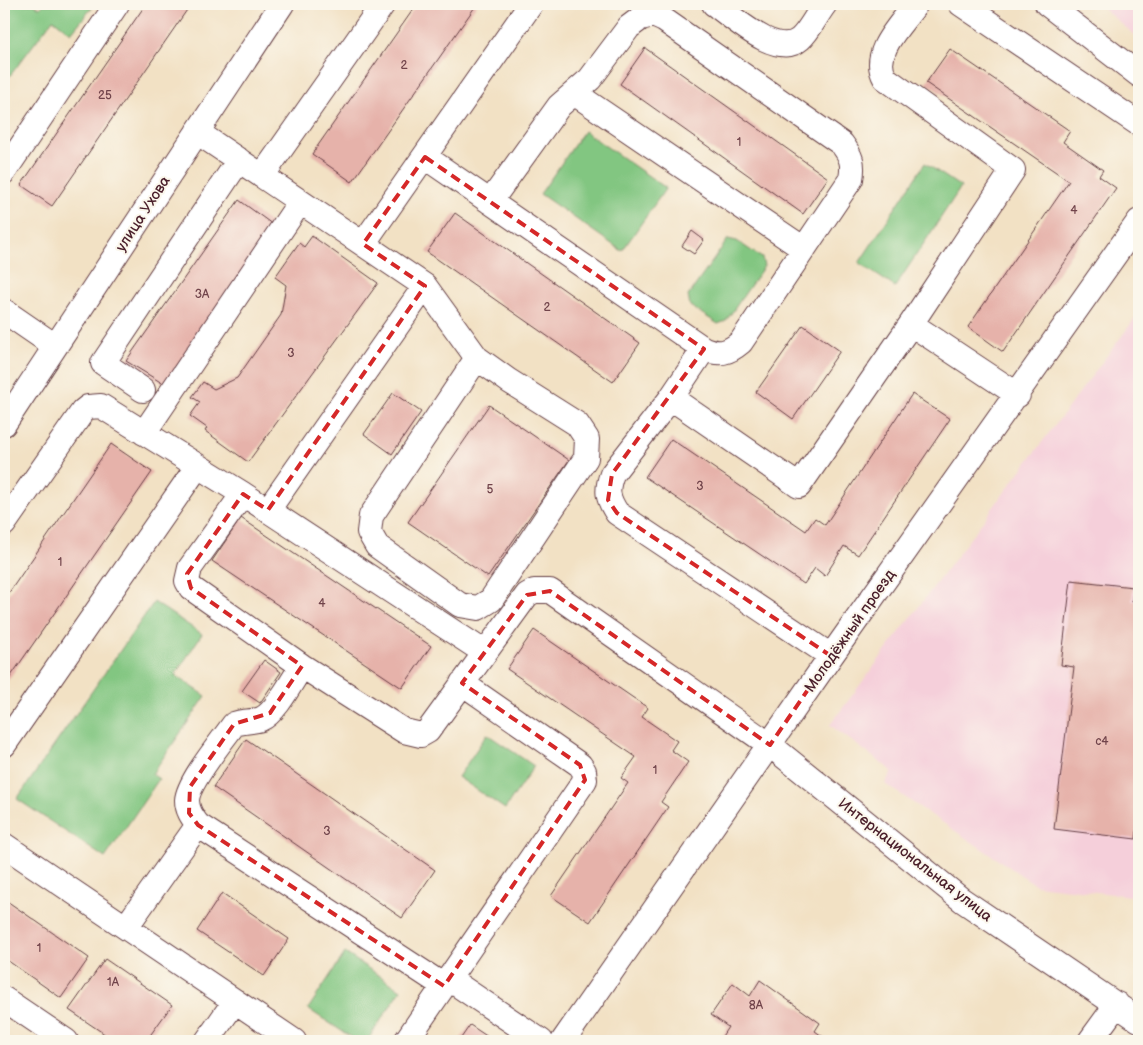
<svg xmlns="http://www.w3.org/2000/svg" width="1143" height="1045" viewBox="0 0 1143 1045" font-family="'Balsamiq Sans',sans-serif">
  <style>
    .built { fill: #f5cfda }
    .green { fill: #82c681; stroke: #667256 }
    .building { fill: #e6b2aa }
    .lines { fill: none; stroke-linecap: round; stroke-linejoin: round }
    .minor-casing { stroke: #633c42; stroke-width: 26 }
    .minor { stroke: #fff; stroke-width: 24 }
    .marked { fill: none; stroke: #d62828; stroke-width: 4; stroke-dasharray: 10 6; stroke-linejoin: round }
    .labels { text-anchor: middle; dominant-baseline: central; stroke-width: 4; stroke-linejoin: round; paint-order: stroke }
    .number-label { font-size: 12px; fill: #71444b }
    .street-label { font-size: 15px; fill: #4a1f2b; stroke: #fbf7ec }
  </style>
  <rect width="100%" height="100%" fill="#fbf7ec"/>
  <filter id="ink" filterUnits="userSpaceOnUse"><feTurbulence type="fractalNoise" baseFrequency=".02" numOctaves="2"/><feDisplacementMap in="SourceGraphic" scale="10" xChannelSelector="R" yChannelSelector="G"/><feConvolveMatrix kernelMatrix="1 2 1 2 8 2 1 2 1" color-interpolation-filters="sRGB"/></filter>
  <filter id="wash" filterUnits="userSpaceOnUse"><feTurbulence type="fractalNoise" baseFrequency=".0096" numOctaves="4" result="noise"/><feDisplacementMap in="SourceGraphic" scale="20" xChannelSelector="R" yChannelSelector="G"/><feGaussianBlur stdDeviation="1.12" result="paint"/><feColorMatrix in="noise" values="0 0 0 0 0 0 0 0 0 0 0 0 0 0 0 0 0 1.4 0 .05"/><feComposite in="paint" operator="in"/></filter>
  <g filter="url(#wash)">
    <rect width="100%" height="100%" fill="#f2e1c4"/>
    <path class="built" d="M 1098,4 L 1139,4 L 1139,39 Z
      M 1139,313 L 1139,897 L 1036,885 L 885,784 L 892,771 L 830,725 Z"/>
    <path class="green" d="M 4,4 L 34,4 L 40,8 L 44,4 L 95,4 L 71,33 L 53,19 L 9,77 L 4,73 Z
      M 584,131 L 666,188 L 622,251 L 540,194 Z
      M 925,163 L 961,187 L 895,287 L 859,263 Z
      M 728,239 L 737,241 L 762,258 L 764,266 L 726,321 L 718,324 L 690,306 L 688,296 Z
      M 154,602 L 202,634 L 175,675 L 206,696 L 152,774 L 159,779 L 105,858 L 17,799 Z
      M 487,734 L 534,766 L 505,809 L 458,777 Z
      M 345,953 L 401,990 L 367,1041 L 357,1041 L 308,1009 Z"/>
    <g id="blocks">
      <path class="building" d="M 146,4 L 191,4 L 52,206 L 21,185 Z
        M 417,4 L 477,4 L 352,182 L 312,154 Z
        M 645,48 L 828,178 L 803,214 L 620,84 Z
        M 950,49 L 1070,131 L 1063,142 L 1103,170 L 1099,176 L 1116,188 L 1003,352 L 968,327 L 1069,181 L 926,83 Z
        M 239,200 L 276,227 L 167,386 L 126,361 Z
        M 455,213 L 640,343 L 613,382 L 427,252 Z
        M 692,231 L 704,240 L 694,254 L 682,246 Z
        M 312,236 L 378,283 L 248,462 L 205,431 L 207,428 L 190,416 L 200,402 L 192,397 L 203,382 L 214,389 L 237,378 L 281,315 L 286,285 L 275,277 L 299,243 L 304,247 Z
        M 803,325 L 840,351 L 793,419 L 756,392 Z
        M 393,393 L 421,412 L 392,454 L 364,434 Z
        M 912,394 L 950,419 L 858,555 L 844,546 L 825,576 L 815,568 L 804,584 L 645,477 L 671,439 L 806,531 L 815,518 L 825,525 Z
        M 489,405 L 569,460 L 488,577 L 408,522 Z
        M 111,444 L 152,472 L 4,686 L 4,600 Z
        M 241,518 L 431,646 L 402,688 L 212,561 Z
        M 1071,580 L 1133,587 L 1132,601 L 1139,601 L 1139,814 L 1136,839 L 1054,829 L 1074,667 L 1061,665 Z
        M 534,630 L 648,708 L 642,717 L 677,741 L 671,750 L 688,762 L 661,802 L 668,807 L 590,922 L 551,896 L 628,783 L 621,778 L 636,757 L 507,669 Z
        M 264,660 L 281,672 L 260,703 L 242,691 Z
        M 246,739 L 435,870 L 402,918 L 213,787 Z
        M 222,893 L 289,939 L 264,976 L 197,931 Z
        M 4,899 L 89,958 L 61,998 L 4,958 Z
        M 105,959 L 172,1005 L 146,1041 L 115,1041 L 69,1010 Z
        M 760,980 L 820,1023 L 815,1031 L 829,1041 L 719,1041 L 728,1027 L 711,1015 L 733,983 L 750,996 Z
        M 470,1025 L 494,1041 L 459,1041 Z"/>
    </g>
  </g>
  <g filter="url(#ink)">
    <use href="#blocks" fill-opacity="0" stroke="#633c42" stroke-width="1"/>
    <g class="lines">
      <g class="minor-casing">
        <path id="minor" d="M 714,4 C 734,18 777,59 800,39 C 810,30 817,14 825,4
          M 961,4 L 1139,124
          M 1047,4 L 1139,75
          M 574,93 L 804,249
          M 197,132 L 363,244 L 531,4
          M 425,157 L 704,349 L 671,398
          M 4,172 L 117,4
          M 262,176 L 383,4
          M 490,202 L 559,106 L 590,79 L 629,27 L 641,18 L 653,15 L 664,20 L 842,144 C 851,156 854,163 851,179 L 741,342 C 728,353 720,355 704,349
          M 425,286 L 477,358 L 509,381 L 577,424 L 587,439 L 586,458 L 491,600 L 478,608 L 460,605 L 377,546 L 369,532 L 371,516 L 477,358
          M 4,311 L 55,346
          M 911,324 L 1018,395
          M 143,390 L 103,363 L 239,160
          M 4,424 L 282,4
          M 144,433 L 300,202
          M 243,494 L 190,568 L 187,581 L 191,588 L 302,666 L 404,731 L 421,735 L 428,731 L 527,595 L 534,591 L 550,591 L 770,745 L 962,900 L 1139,1020
          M 268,510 L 425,286 L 363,244
          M 4,524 L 83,411 L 88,407 L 101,406 L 243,494 L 484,652
          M 831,656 L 617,513 C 607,498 606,490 612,474 L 671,398 L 799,486 L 911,324 L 1013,170 L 885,78 C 870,53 901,25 916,4
          M 4,745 L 197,467
          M 198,825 L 444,986
          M 4,845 L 294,1041
          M 126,927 L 198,825 C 192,817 187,810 187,800 C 188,782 222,741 234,724 C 243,721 253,722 261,719 C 276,713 293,679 302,666
          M 449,979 L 541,1041
          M 4,999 L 66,1041
          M 207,1041 L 235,1001
          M 406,1041 L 585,780 L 584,771 L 580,765 L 462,683
          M 563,1041 L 831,656 L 1139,221
          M 1090,1041 L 1117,1004"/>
      </g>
      <use href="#minor" class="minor"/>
    </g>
  </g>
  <path class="marked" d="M 425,157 L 704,349 L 612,474 L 608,500 L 617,513 L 831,656 L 770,745 L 550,591 L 527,595 L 462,683 L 580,765 L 585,780 L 444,986 L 198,825 L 189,813 L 190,787 L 234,724 L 270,713 L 302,666 L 191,588 L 187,574 L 243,494 L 268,510 L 425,286 L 363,244 Z"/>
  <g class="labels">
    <g class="number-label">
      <text x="404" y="65">2</text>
      <text x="105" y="95">25</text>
      <text x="739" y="142">1</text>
      <text x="1074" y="210">4</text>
      <text x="202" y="294">3А</text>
      <text x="547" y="307">2</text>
      <text x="291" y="353">3</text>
      <text x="700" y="486">3</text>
      <text x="490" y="489">5</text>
      <text x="60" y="562">1</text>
      <text x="322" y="603">4</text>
      <text x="1102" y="741">с4</text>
      <text x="655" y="770">1</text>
      <text x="327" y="831">3</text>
      <text x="39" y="948">1</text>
      <text x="113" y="982">1А</text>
      <text x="756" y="1005">8А</text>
    </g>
    <g class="street-label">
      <text transform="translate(143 214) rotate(-57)">улица Ухова</text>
      <text transform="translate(850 631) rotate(-55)">Молодёжный проезд</text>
      <text transform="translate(915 860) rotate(38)">Интернациональная улица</text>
    </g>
  </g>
  <rect width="1143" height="1045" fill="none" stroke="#fbf7ec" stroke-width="20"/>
</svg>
